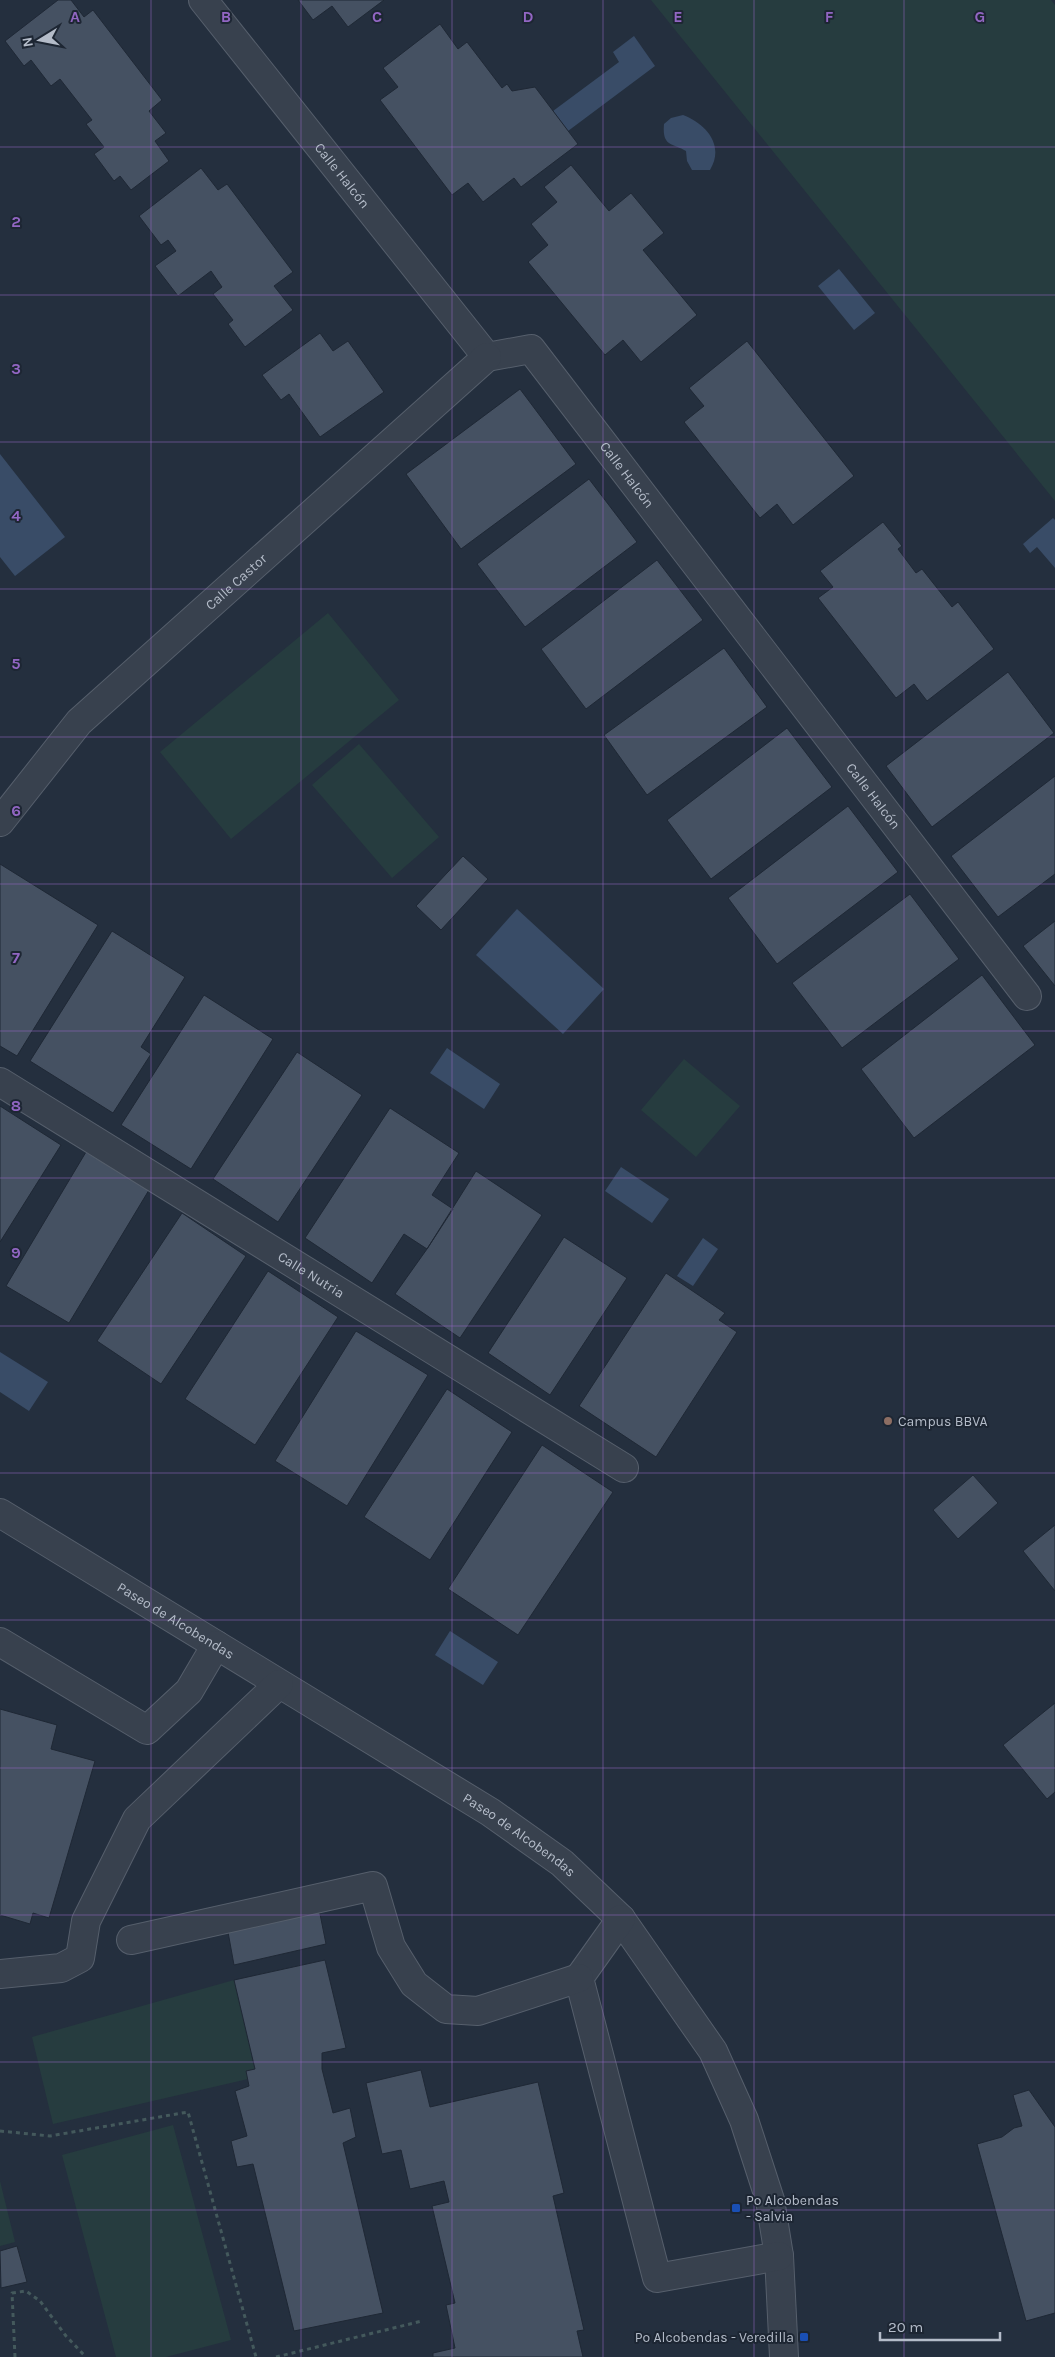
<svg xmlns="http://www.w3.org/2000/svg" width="1055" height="2357" viewBox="0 0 1055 2357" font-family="Karla,sans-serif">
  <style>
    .green { fill: #263c3f }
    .water { fill: #394c67 }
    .building { fill: #455162; stroke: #1f2835 }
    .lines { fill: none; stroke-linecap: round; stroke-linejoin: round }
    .minor-casing { stroke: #565f6c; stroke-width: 30 }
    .path { stroke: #44595c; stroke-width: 3; stroke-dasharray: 4 4; stroke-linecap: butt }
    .minor { stroke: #38414e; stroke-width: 28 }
    .grid { fill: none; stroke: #9266c3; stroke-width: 1; stroke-opacity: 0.55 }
    .education-dot { fill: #8d6e63; stroke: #1d2633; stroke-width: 2 }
    .transit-dot { fill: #1a4fb4; stroke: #1d2633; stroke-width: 2 }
    .labels { text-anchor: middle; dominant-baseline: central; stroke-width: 4; stroke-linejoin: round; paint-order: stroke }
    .street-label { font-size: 14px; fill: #b4bcc9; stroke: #1d2633 }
    .poi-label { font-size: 14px; fill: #b4bcc9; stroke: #1d2633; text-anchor: start }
    .grid-label { font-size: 16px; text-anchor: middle; font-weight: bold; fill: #9266c3; stroke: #1d2633; stroke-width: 4; stroke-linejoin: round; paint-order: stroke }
  </style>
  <rect width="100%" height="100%" fill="#242f3e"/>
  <path class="green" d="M 651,0 L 1051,0 L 1055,5 L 1055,501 Z
    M 328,613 L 399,700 L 231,839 L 160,752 Z
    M 359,744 L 439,837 L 392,878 L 312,785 Z
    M 684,1059 L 740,1106 L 696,1157 L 641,1110 Z
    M 234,1980 L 255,2069 L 246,2071 L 248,2079 L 53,2124 L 32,2037 Z
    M 173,2125 L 231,2340 L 166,2357 L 116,2357 L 62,2155 Z
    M 0,2181 L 15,2242 L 0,2246 Z"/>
  <path class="water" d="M 634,36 L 655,66 L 568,131 L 553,111 L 619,62 L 613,52 Z
    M 683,115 C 706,124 725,145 710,170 L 692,170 L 687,161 L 686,151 C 672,143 662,147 664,124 L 671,118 Z
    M 839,269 L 875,313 L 854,330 L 818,286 Z
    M 0,454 L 65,537 L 15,576 L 0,557 Z
    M 1053,518 L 1055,520 L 1055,568 L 1037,547 L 1030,553 L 1023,544 Z
    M 517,909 L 604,989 L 563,1034 L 476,955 Z
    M 447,1048 L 500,1084 L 484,1109 L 430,1073 Z
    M 621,1167 L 669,1199 L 652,1223 L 605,1191 Z
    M 703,1238 L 718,1249 L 693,1286 L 677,1276 Z
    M 0,1352 L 48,1382 L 29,1411 L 0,1392 Z
    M 450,1631 L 498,1662 L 483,1685 L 435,1655 Z"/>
  <path class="building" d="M 58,0 L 71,0 L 84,17 L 93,10 L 162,100 L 149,111 L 166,133 L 155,141 L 169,161 L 131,190 L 120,176 L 114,181 L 94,154 L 104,147 L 86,124 L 92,120 L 60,79 L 51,86 L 31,60 L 24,66 L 5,41 Z
    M 298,0 L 384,0 L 348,27 L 332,6 L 313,20 Z
    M 440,24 L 458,49 L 467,42 L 502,88 L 507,84 L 512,91 L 535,87 L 578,144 L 521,187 L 514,178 L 483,202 L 468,183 L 452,195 L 380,100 L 398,87 L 383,68 Z
    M 571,165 L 609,211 L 631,193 L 664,233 L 643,250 L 697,315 L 641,362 L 623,340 L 605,355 L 528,262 L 548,245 L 531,224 L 557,202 L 544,187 Z
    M 201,168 L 218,190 L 227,184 L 293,272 L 274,286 L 293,310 L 245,347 L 228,324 L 233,320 L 213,294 L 222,287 L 211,271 L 178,296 L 155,266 L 176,251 L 168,240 L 161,245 L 139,216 Z
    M 320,333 L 333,351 L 348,341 L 384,392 L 320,437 L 289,394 L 281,400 L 262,375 Z
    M 747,341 L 854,476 L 793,525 L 777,504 L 760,518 L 684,422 L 704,406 L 689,388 Z
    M 520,389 L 576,464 L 461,549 L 406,474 Z
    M 589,479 L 637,542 L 525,627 L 477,564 Z
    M 883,522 L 902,546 L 898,549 L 916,573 L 922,569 L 952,607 L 958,602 L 994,649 L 927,701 L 914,684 L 896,698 L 818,598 L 833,587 L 820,571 Z
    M 657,560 L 703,620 L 586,709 L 541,649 Z
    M 724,648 L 767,707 L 647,795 L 604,735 Z
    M 1008,672 L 1054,733 L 932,827 L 886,766 Z
    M 787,728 L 832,787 L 711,879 L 667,820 Z
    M 1055,776 L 1055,874 L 998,917 L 951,856 Z
    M 848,806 L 898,872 L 777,964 L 728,898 Z
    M 463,856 L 488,879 L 441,930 L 416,906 Z
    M 0,864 L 98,925 L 17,1056 L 0,1046 Z
    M 910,894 L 959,959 L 842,1048 L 792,983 Z
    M 1055,921 L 1055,986 L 1023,946 Z
    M 112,931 L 185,977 L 141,1047 L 151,1054 L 113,1113 L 30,1061 Z
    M 982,975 L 1035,1045 L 914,1138 L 861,1069 Z
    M 204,995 L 273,1039 L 191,1169 L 121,1125 Z
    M 297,1052 L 362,1095 L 278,1222 L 213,1179 Z
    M 0,1106 L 61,1145 L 0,1242 Z
    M 390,1108 L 459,1153 L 432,1195 L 453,1209 L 427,1249 L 404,1234 L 372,1283 L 305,1238 Z
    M 86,1152 L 149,1190 L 69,1323 L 6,1286 Z
    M 476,1171 L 542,1215 L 460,1338 L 395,1294 L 427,1249 Z
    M 182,1213 L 246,1256 L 161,1384 L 97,1341 Z
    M 564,1237 L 627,1278 L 550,1395 L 488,1353 Z
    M 268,1271 L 338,1317 L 255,1445 L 185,1399 Z
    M 666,1273 L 725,1313 L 719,1320 L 737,1332 L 656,1457 L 579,1406 Z
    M 356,1331 L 428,1375 L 347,1506 L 275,1461 Z
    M 447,1389 L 512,1432 L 430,1560 L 364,1517 Z
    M 542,1445 L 613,1492 L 518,1635 L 448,1589 Z
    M 973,1475 L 998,1503 L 958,1539 L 933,1510 Z
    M 1055,1525 L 1055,1591 L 1023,1551 Z
    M 1055,1703 L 1055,1792 L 1047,1799 L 1003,1745 Z
    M 0,1709 L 57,1725 L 51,1749 L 95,1761 L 49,1918 L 33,1913 L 30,1924 L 0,1915 Z
    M 319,1909 L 326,1944 L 234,1965 L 228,1932 Z
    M 325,1960 L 346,2048 L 322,2053 L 322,2069 L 333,2113 L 350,2108 L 356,2137 L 343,2143 L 383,2313 L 294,2331 L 253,2164 L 237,2167 L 231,2141 L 247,2136 L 235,2091 L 249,2086 L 246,2071 L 255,2069 L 234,1980 Z
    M 421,2070 L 430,2107 L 538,2082 L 564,2193 L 553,2196 L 584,2330 L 577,2331 L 583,2357 L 433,2357 L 433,2353 L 455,2348 L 446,2305 L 455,2303 L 432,2206 L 449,2202 L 444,2181 L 410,2189 L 401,2150 L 382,2154 L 366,2083 Z
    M 1029,2090 L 1055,2127 L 1055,2313 L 1026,2321 L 977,2144 L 1002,2137 L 1014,2128 L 1022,2126 L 1013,2095 Z
    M 17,2246 L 27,2282 L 1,2288 L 0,2251 Z"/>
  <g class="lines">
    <g class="minor-casing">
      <g id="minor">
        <path id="s1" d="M 203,0 L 487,357 L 531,349 L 1027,996"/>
        <path id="s2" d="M 0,822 L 79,722 L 487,357"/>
        <path id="s3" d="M 0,1082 L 624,1468"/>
        <path id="s4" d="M 0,1513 L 490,1812 L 562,1863 L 621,1919 L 713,2051 L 744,2120 L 770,2200 L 779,2256 L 784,2357"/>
        <path d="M 0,1642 L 147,1730 L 189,1691 L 216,1645"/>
        <path d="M 621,1919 L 579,1978 L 657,2278 L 779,2256"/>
        <path d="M 131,1940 L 373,1886 L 391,1947 L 414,1984 L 446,2009 L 478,2011 L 579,1978"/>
        <path d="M 0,1974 L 61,1968 L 80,1958 L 86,1921 L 137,1819 L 279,1684"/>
      </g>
    </g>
    <path class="path" d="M 0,2131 L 50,2136 L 188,2112 L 256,2357
      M 15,2357 L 12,2293 L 26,2291 L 40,2301 L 66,2336 L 86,2357
      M 276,2357 L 422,2321"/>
    <use href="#minor" class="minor"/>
  </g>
  <path class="grid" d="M 151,0 L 151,2357M 301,0 L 301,2357M 452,0 L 452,2357M 603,0 L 603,2357M 754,0 L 754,2357M 904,0 L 904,2357M 0,147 L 1055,147M 0,295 L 1055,295M 0,442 L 1055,442M 0,589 L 1055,589M 0,737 L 1055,737M 0,884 L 1055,884M 0,1031 L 1055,1031M 0,1178 L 1055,1178M 0,1326 L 1055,1326M 0,1473 L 1055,1473M 0,1620 L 1055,1620M 0,1768 L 1055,1768M 0,1915 L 1055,1915M 0,2062 L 1055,2062M 0,2210 L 1055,2210"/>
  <circle class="education-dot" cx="888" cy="1421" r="5"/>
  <g class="transit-dot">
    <rect x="731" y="2203" width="10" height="10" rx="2.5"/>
    <rect x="799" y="2332" width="10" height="10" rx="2.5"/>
  </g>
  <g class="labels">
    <g class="street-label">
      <text stroke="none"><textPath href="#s1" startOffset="224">Calle Halcón</textPath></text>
      <text stroke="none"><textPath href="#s1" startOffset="659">Calle Halcón</textPath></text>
      <text stroke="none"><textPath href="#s2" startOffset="338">Calle Castor</textPath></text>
      <text stroke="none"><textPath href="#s1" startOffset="1064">Calle Halcón</textPath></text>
      <text stroke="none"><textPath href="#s3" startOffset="366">Calle Nutria</textPath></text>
      <text stroke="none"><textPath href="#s4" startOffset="206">Paseo de Alcobendas</textPath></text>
      <text stroke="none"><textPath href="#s4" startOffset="611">Paseo de Alcobendas</textPath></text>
    </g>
    <g class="poi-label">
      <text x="898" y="1421">Campus BBVA</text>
      <text x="746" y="2200">Pº Alcobendas<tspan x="746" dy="16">- Salvia</tspan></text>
      <text x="794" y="2337" text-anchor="end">Pº Alcobendas - Veredilla</text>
    </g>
  </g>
  <g class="grid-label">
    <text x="75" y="22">A</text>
    <text x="226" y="22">B</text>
    <text x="377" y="22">C</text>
    <text x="528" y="22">D</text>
    <text x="678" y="22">E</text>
    <text x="829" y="22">F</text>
    <text x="980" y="22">G</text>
    <text x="16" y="227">2</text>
    <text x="16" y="374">3</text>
    <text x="16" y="521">4</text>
    <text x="16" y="669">5</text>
    <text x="16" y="816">6</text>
    <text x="16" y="963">7</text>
    <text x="16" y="1111">8</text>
    <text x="16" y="1258">9</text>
  </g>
  <g transform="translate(40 40) rotate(260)" stroke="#1d2633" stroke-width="4" paint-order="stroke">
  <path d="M0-4L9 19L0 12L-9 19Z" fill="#b4bcc9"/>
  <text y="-8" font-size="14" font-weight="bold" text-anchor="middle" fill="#b4bcc9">N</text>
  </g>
  <path d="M880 2332v8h120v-8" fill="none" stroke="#b4bcc9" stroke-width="2.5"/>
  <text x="888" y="2332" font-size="15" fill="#b4bcc9" stroke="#1d2633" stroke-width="4" paint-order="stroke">20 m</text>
</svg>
